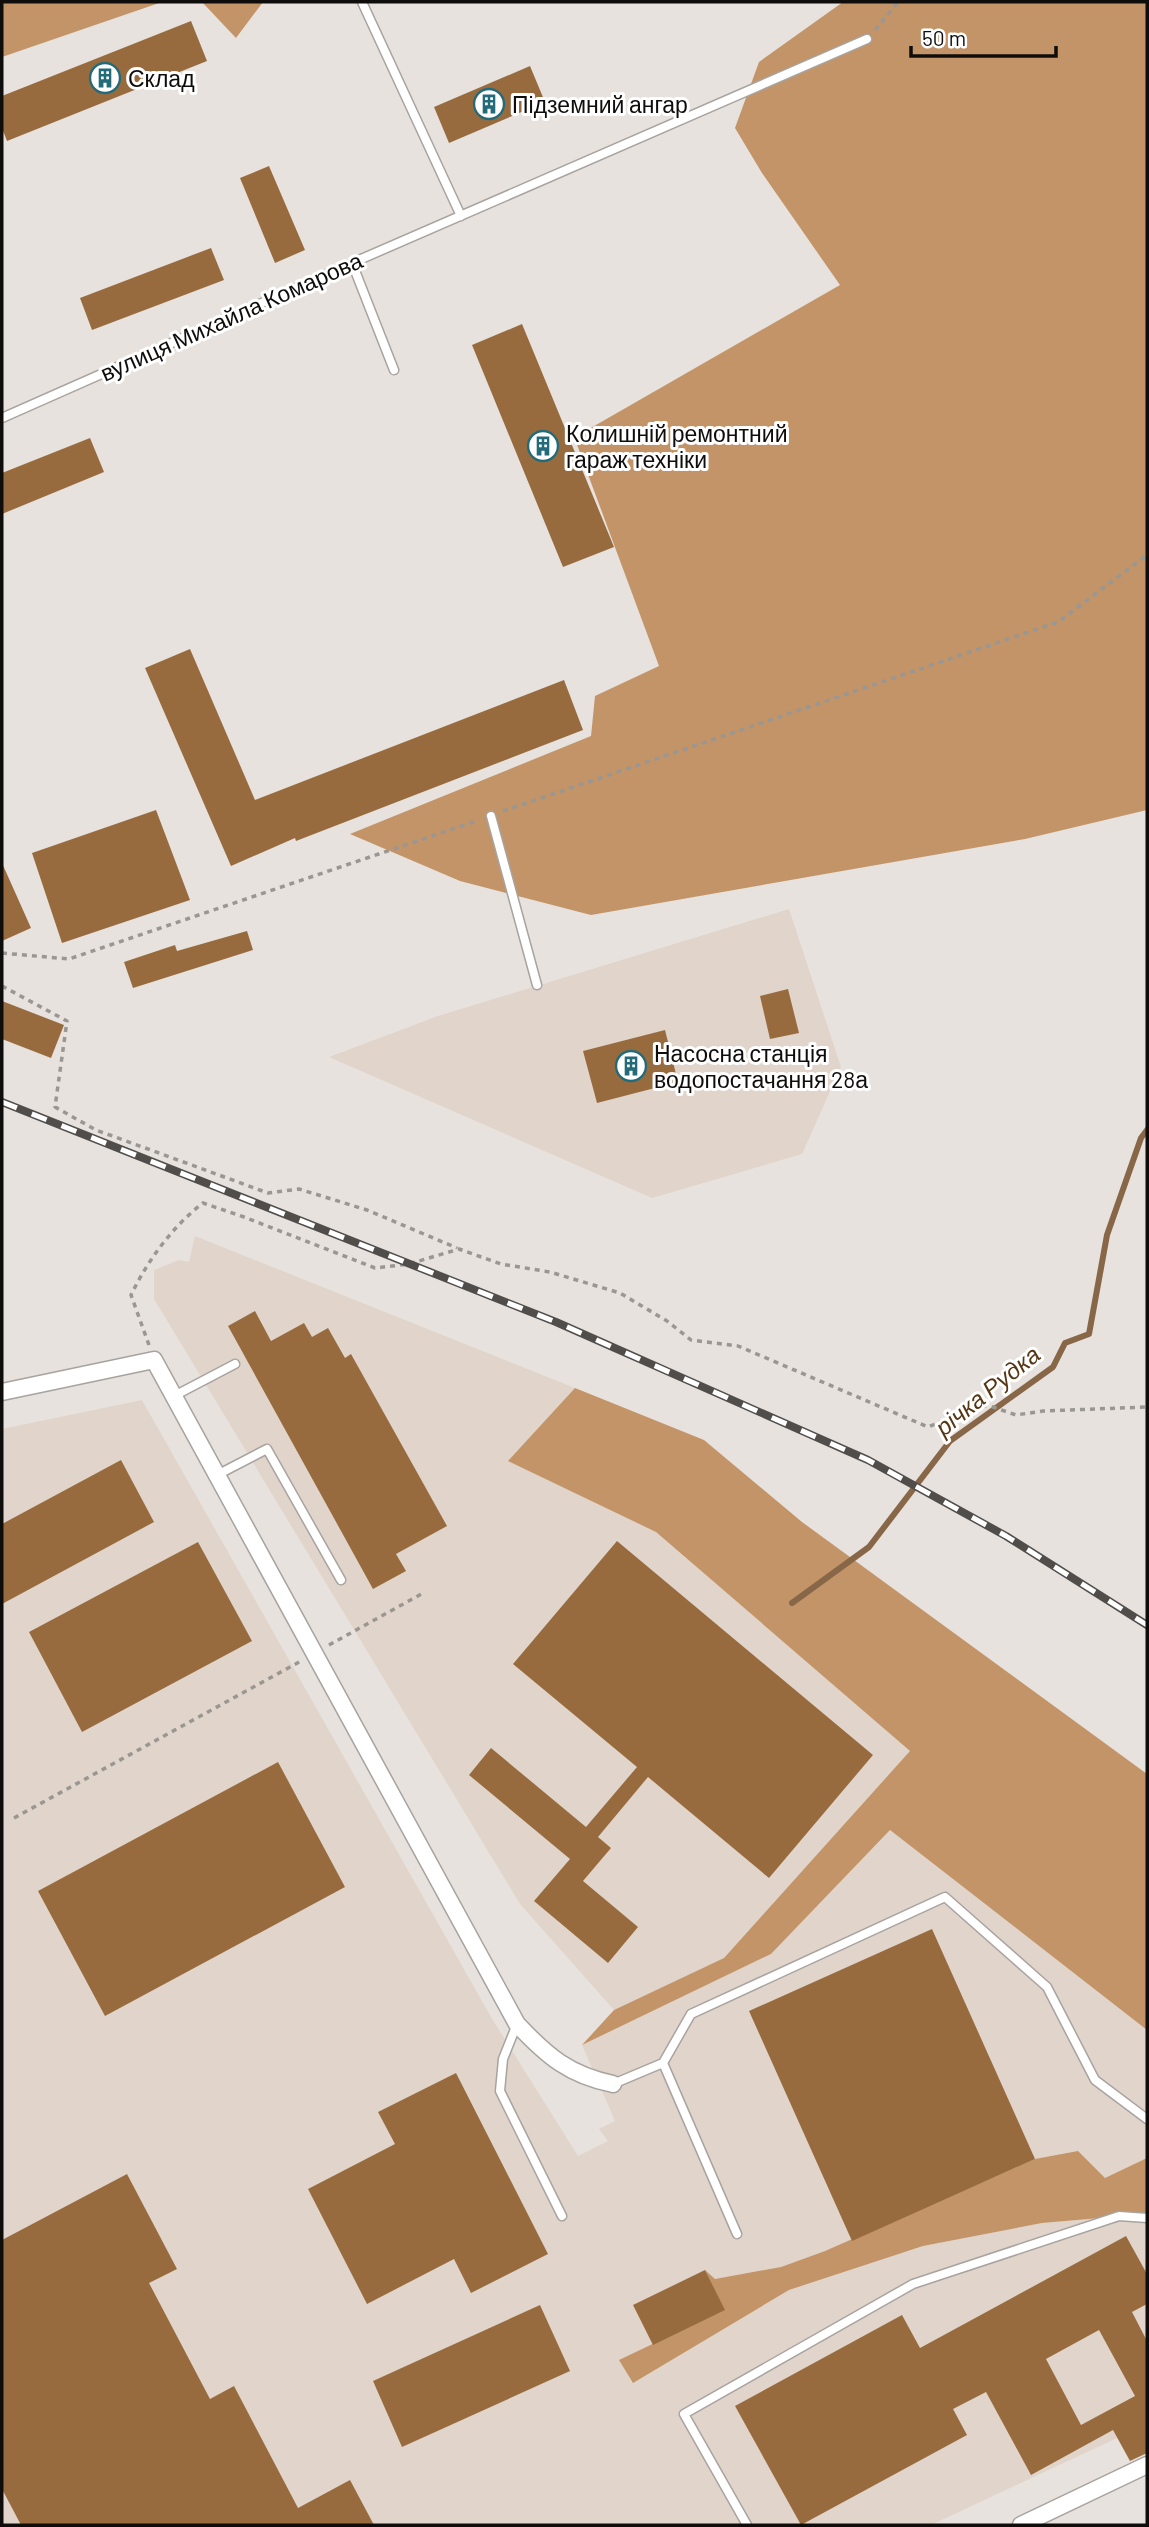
<svg xmlns="http://www.w3.org/2000/svg" width="1149" height="2527" viewBox="0 0 1149 2527" font-family="Barlow,sans-serif">
  <style>
    .built { fill: #e1d5cb }
    .forest { fill: #c39467 }
    .lines { fill: none; stroke-linecap: round; stroke-linejoin: round }
    .stream { stroke: #886748; stroke-width: 6 }
    .building { fill: #986b3f; fill-rule: evenodd }
    .service-casing { stroke: #a8a39f; stroke-width: 11 }
    .minor-casing { stroke: #a8a39f; stroke-width: 19 }
    .path { stroke: #9a9692; stroke-width: 3.5; stroke-dasharray: 5 5; stroke-linecap: butt }
    .service { stroke: #fff; stroke-width: 8 }
    .minor { stroke: #fff; stroke-width: 16 }
    .rail-casing { stroke: #504d4b; stroke-width: 8 }
    .rail { stroke: #fff; stroke-width: 5; stroke-dasharray: 16; stroke-linecap: butt }
    .labels { text-anchor: middle; dominant-baseline: central; stroke-width: 6; stroke-linejoin: round; paint-order: stroke }
    .poi-label { font-size: 23px; fill: #0f0d0c; stroke: #fff; text-anchor: start }
    .street-label { font-size: 23px; fill: #0f0d0c; stroke: #fff }
    .water-label { font-size: 24px; font-style: italic; fill: #573613; stroke: #fff }
  </style>
  <rect width="100%" height="100%" fill="#e7e2dd"/>
  <path class="built" d="M 789,909 L 841,1067 L 802,1154 L 652,1198 L 329,1057 L 438,1016 Z
    M 195,1236 L 575,1388 L 509,1461 L 656,1532 L 910,1751 L 724,1958 L 614,2010 L 520,1904 L 154,1299 L 154,1270 L 179,1260 L 189,1262 Z
    M 142,1400 L 491,2017 L 578,2156 L 608,2141 L 599,2129 L 615,2121 L 582,2045 L 771,1954 L 890,1830 L 1147,2030 L 1147,2158 L 1105,2179 L 853,2241 L 770,2271 L 715,2279 L 707,2272 L 725,2310 L 633,2382 L 789,2290 L 923,2246 L 1042,2223 L 1147,2214 L 1147,2424 L 931,2525 L 373,2525 L 369,2516 L 364,2525 L 2,2525 L 2,1429 Z"/>
  <path class="forest" d="M 2,2 L 162,2 L 2,57 Z
    M 202,2 L 263,2 L 236,38 Z
    M 843,2 L 1147,2 L 1147,810 L 1025,839 L 591,915 L 460,881 L 350,834 L 591,736 L 595,696 L 659,666 L 576,442 L 589,429 L 840,285 L 762,173 L 735,128 L 759,62 Z
    M 575,1388 L 704,1440 L 802,1522 L 1147,1774 L 1147,2030 L 890,1830 L 771,1954 L 582,2045 L 614,2010 L 724,1958 L 910,1751 L 656,1532 L 508,1461 Z
    M 1078,2151 L 1105,2178 L 1147,2158 L 1147,2214 L 1042,2223 L 923,2246 L 789,2290 L 633,2383 L 619,2360 L 724,2310 L 705,2270 L 715,2279 L 781,2267 L 825,2251 L 1035,2159 Z"/>
  <g class="lines">
    <path class="stream" d="M 792,1603 L 869,1547 L 950,1441 L 1053,1367 L 1065,1343 L 1089,1334 L 1107,1235 L 1141,1138 L 1147,1130"/>
  </g>
  <path class="building" d="M 191,21 L 207,61 L 7,141 L 2,128 L 2,96 Z
    M 530,66 L 545,102 L 449,143 L 434,107 Z
    M 269,166 L 305,250 L 275,263 L 240,178 Z
    M 211,248 L 224,280 L 92,330 L 80,298 Z
    M 522,324 L 614,547 L 563,567 L 472,345 Z
    M 90,438 L 104,472 L 2,514 L 2,473 Z
    M 190,649 L 255,800 L 564,680 L 583,730 L 296,841 L 295,838 L 231,866 L 145,668 Z
    M 156,810 L 190,900 L 62,943 L 32,853 Z
    M 2,863 L 31,928 L 2,941 Z
    M 247,931 L 253,950 L 133,988 L 124,962 L 175,945 L 177,951 Z
    M 788,989 L 799,1033 L 770,1039 L 760,996 Z
    M 2,1001 L 64,1025 L 51,1058 L 2,1039 Z
    M 665,1030 L 678,1082 L 597,1103 L 583,1051 Z
    M 255,1311 L 271,1341 L 304,1323 L 312,1337 L 328,1328 L 345,1358 L 351,1354 L 447,1526 L 396,1554 L 406,1571 L 373,1589 L 228,1326 Z
    M 121,1460 L 154,1522 L 2,1604 L 2,1524 Z
    M 617,1541 L 873,1755 L 769,1878 L 648,1777 L 598,1837 L 611,1848 L 583,1881 L 638,1927 L 608,1963 L 534,1901 L 570,1859 L 469,1775 L 491,1748 L 586,1827 L 637,1767 L 513,1664 Z
    M 198,1542 L 252,1641 L 82,1732 L 29,1632 Z
    M 278,1762 L 345,1887 L 105,2016 L 38,1891 Z
    M 932,1929 L 1035,2159 L 852,2241 L 749,2011 Z
    M 456,2073 L 548,2254 L 471,2293 L 454,2259 L 367,2304 L 308,2189 L 395,2144 L 378,2112 Z
    M 127,2174 L 177,2269 L 149,2283 L 210,2399 L 234,2386 L 298,2508 L 350,2480 L 374,2525 L 21,2525 L 2,2489 L 2,2240 Z
    M 1126,2236 L 1147,2274 L 1147,2304 L 1132,2312 L 1147,2341 L 1147,2453 L 1130,2461 L 1113,2430 L 1031,2475 L 986,2392 L 953,2409 L 967,2435 L 801,2525 L 735,2406 L 902,2315 L 920,2348 ZM 1099,2330 L 1135,2396 L 1081,2425 L 1046,2359 Z
    M 705,2270 L 725,2310 L 653,2345 L 633,2305 Z
    M 540,2305 L 570,2371 L 402,2447 L 373,2381 Z"/>
  <g class="lines">
    <g class="service-casing">
      <path id="service" d="M 362,2 L 461,216
        M 352,263 L 394,370
        M 2,418 L 352,263 L 867,39
        M 491,816 L 537,985
        M 174,1396 L 235,1364
        M 217,1475 L 267,1449 L 341,1580
        M 517,2024 L 503,2059 L 500,2091 L 562,2216
        M 663,2063 L 737,2234
        M 613,2084 L 663,2063 L 691,2014 L 945,1897 L 1047,1987 L 1095,2080 L 1147,2119
        M 747,2525 L 684,2414 L 913,2284 L 1119,2216 L 1147,2218"/>
    </g>
    <g class="minor-casing">
      <path id="minor" d="M 2,1392 L 154,1360 L 517,2024 C 547,2056 569,2075 613,2084
        M 1021,2525 L 1147,2465"/>
    </g>
    <path class="path" d="M 875,30 L 898,2
      M 503,811 L 1058,622 L 1147,555
      M 2,953 L 69,959 L 479,820
      M 2,986 L 67,1021 L 55,1107 L 96,1130 L 268,1193 L 299,1189 L 367,1210 L 457,1248
      M 149,1345 L 131,1295 C 148,1260 172,1227 203,1203 L 244,1217 L 375,1268 L 409,1264 L 459,1249 L 501,1264 L 550,1272 L 620,1293 L 667,1321 L 691,1340 L 738,1346 L 928,1427 L 945,1420 L 966,1402 L 993,1407 L 1016,1415 L 1043,1411 L 1147,1407
      M 329,1645 L 425,1592
      M 14,1818 L 301,1661"/>
    <use href="#service" class="service"/>
    <use href="#minor" class="minor"/>
    <g class="rail-casing">
      <path id="rail" d="M 2,1102 L 556,1322 L 868,1460 L 1006,1536 L 1147,1625"/>
    </g>
    <use href="#rail" class="rail"/>
  </g>
  <defs>
    <g id="building-ring" transform="scale(1.575)"><circle r="9.5" fill="#fff" stroke="#246b79" stroke-width="1.5"/><path d="M-4-6H4V6H1V3H-1V6H-4ZM-2.5-4.3h1.7v1.8h-1.7ZM.8-4.3h1.7v1.8H.8ZM-2.5-1h1.7V.8h-1.7ZM.8-1h1.7V.8H.8Z" fill="#246b79"/></g>
  </defs>
  <g fill-rule="evenodd">
    <use href="#building-ring" x="105" y="78"/>
    <use href="#building-ring" x="489" y="104"/>
    <use href="#building-ring" x="543" y="446"/>
    <use href="#building-ring" x="631" y="1066"/>
  </g>
  <g class="labels">
    <g class="poi-label">
      <text x="128" y="78">Склад</text>
      <text x="512" y="104">Підземний ангар</text>
      <text x="566" y="433">Колишній ремонтний<tspan x="566" dy="26">гараж техніки</tspan></text>
      <text x="654" y="1053">Насосна станція<tspan x="654" dy="26">водопостачання 28а</tspan></text>
    </g>
    <g class="street-label">
      <text transform="translate(231 316) rotate(-24)">вулиця Михайла Комарова</text>
    </g>
    <g class="water-label">
      <text transform="translate(987 1390) rotate(-39)">річка Рудка</text>
    </g>
  </g>
  <rect width="1149" height="2527" fill="none" stroke="#0f0d0c" stroke-width="7"/>
  <path d="M911 46v10h145v-10" fill="none" stroke="#0f0d0c" stroke-width="3.5"/>
  <text x="922" y="46" font-size="21" fill="#0f0d0c" stroke="#ffffff" stroke-width="5" paint-order="stroke">50 m</text>
</svg>
